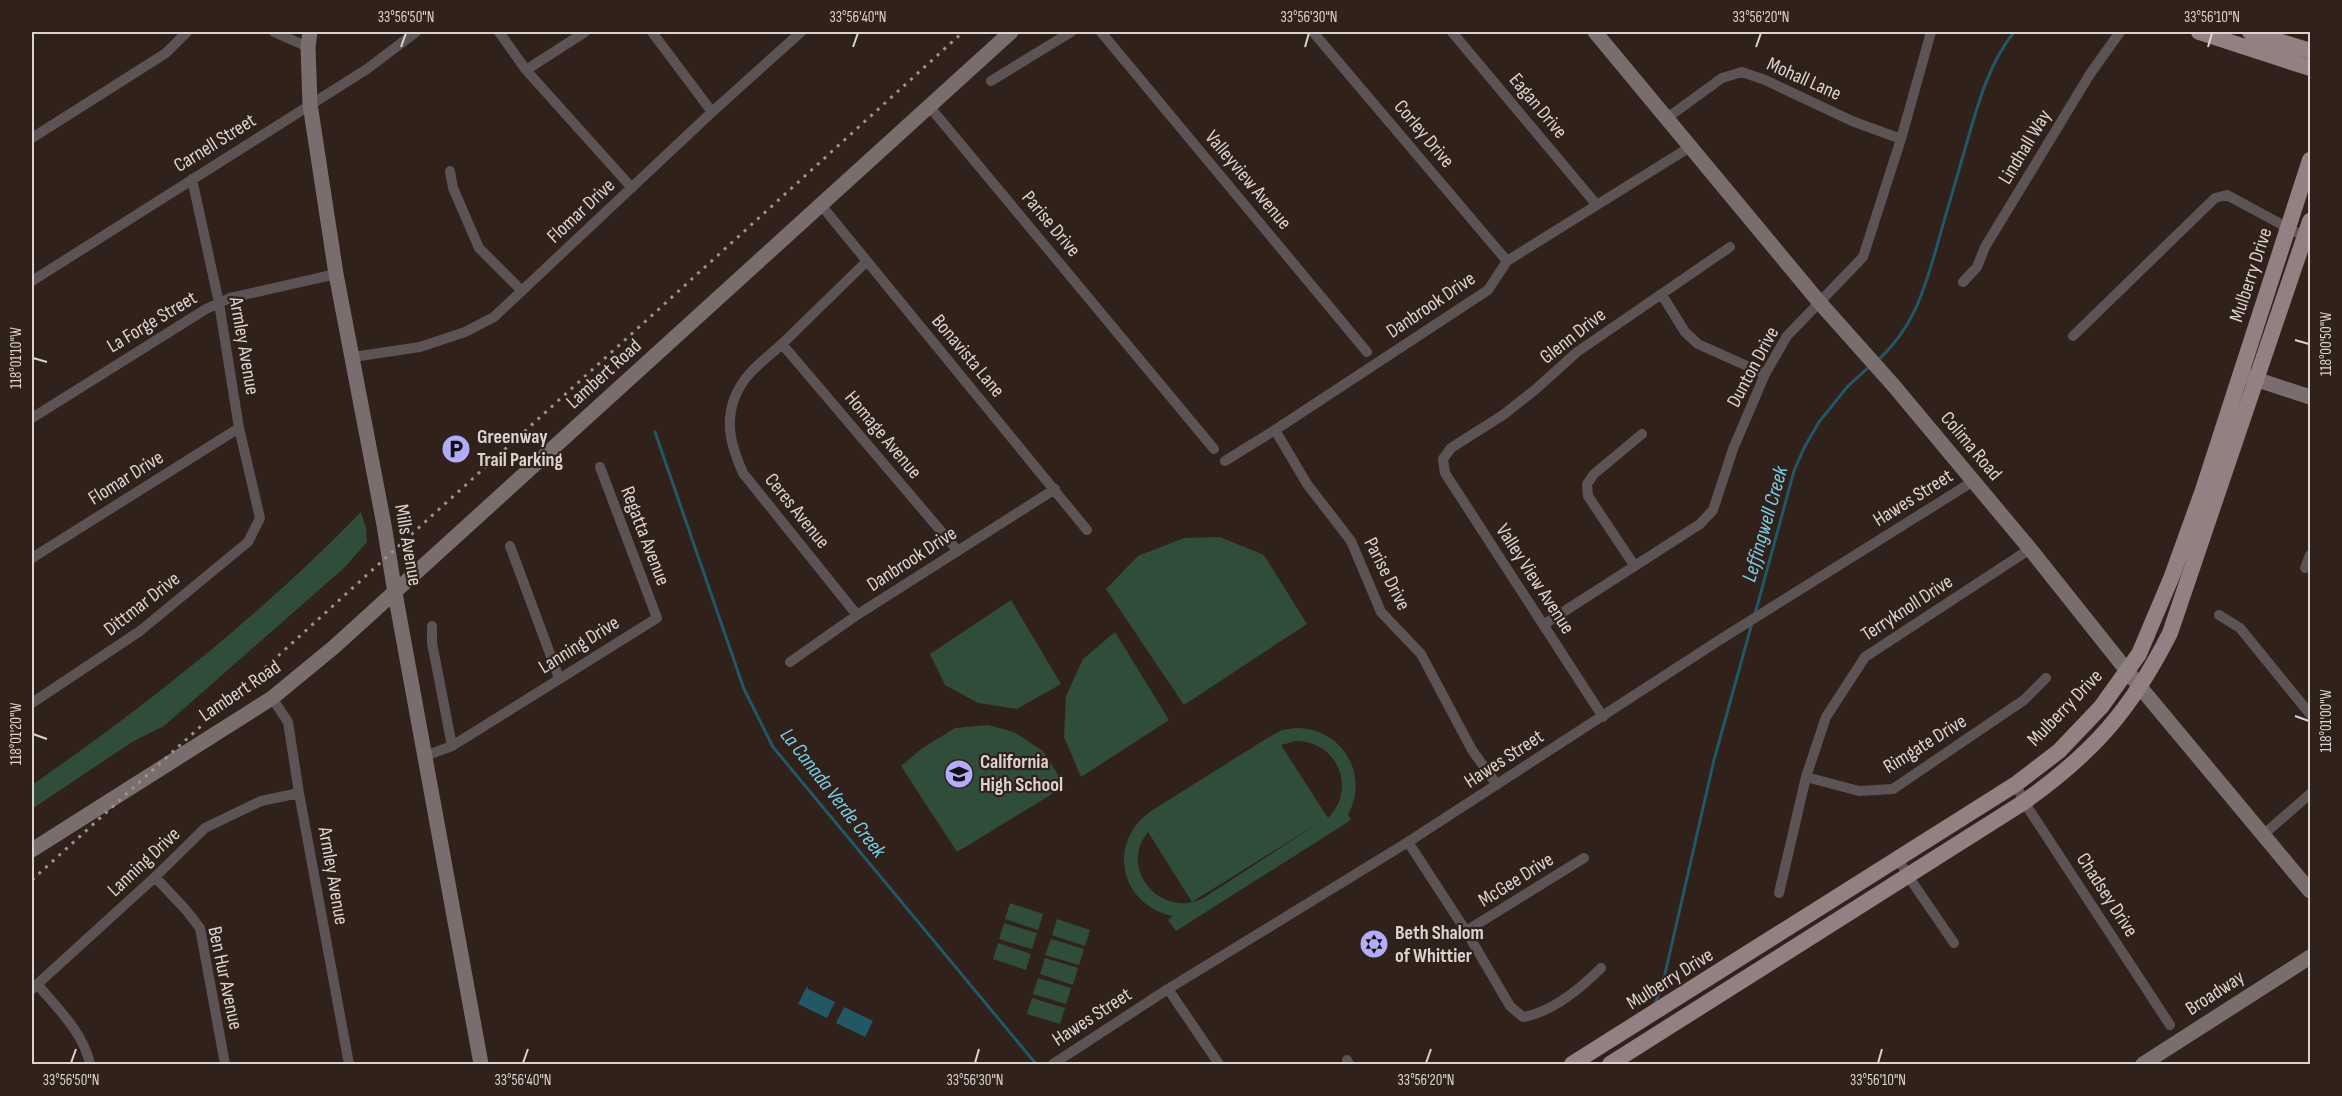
<svg xmlns="http://www.w3.org/2000/svg" width="2342" height="1096" viewBox="0 0 2342 1096" font-family="'Sofia Sans Condensed',sans-serif">
  <style>
    .green { fill: #304d39; fill-rule: evenodd }
    .water { fill: #225766 }
    .lines { fill: none; stroke-linecap: round; stroke-linejoin: round }
    .stream { stroke: #225766; stroke-width: 3 }
    .street { stroke: #5c5354; stroke-width: 10 }
    .secondary { stroke: #7a6d6e; stroke-width: 15 }
    .primary { stroke: #928082; stroke-width: 16 }
    .rail { stroke: #9d918d; stroke-width: 3; stroke-dasharray: 3 6; stroke-linecap: butt }
    .ticks { fill: none; stroke: #dcd2ce; stroke-width: 2 }
    .labels { text-anchor: middle; dominant-baseline: central; stroke-width: 4.5; stroke-linejoin: round; paint-order: stroke }
    .street-label { font-size: 20px; fill: #dcd2ce; stroke: #30211b }
    .poi-label { font-size: 20px; font-weight: bold; fill: #dcd2ce; stroke: #30211b; text-anchor: start }
    .water-label { font-size: 21px; font-style: italic; fill: #77cde6; stroke: #30211b }
    .neatline { fill: none; stroke: #dcd2ce; stroke-width: 2 }
    .ticks-label { font-size: 15px; text-anchor: middle; fill: #dcd2ce }
  </style>
  <rect width="100%" height="100%" fill="#30211b"/>
  <path class="green" d="M 361,512 L 366,528 L 367,542 L 345,567 L 164,726 L 132,742 L 32,809 L 32,785 C 147,705 263,613 361,512 Z
    M 1220,537 L 1264,555 L 1307,624 L 1184,705 L 1106,589 L 1138,556 L 1184,538 Z
    M 1011,600 L 1061,684 L 1017,709 L 978,703 L 945,685 L 930,654 Z
    M 1115,632 L 1169,720 L 1081,777 L 1064,737 L 1066,696 L 1083,659 Z
    M 988,725 L 1014,732 L 1043,751 L 1065,786 L 957,852 L 901,766 L 921,749 L 955,728 Z
    M 1296,728 C 1342,728 1370,774 1348,815 L 1351,820 L 1176,931 L 1168,920 L 1173,916 C 1120,905 1106,843 1151,811 L 1269,737 L 1282,730 ZM 1296,741 C 1338,741 1357,789 1328,818 L 1281,745 ZM 1325,819 L 1205,897 C 1163,921 1117,870 1148,832 L 1192,902 Z
    M 1010,903 L 1043,914 L 1038,930 L 1005,919 Z
    M 1057,919 L 1090,930 L 1085,946 L 1052,935 Z
    M 1004,923 L 1037,933 L 1032,949 L 999,939 Z
    M 1051,939 L 1084,949 L 1079,965 L 1045,955 Z
    M 998,943 L 1031,954 L 1026,970 L 993,959 Z
    M 1045,958 L 1078,968 L 1073,985 L 1040,974 Z
    M 1038,978 L 1071,988 L 1066,1004 L 1033,994 Z
    M 1032,998 L 1065,1008 L 1060,1024 L 1027,1014 Z"/>
  <path class="water" d="M 807,986 L 808,989 L 835,1002 L 827,1018 L 798,1004 Z
    M 844,1007 L 873,1021 L 865,1037 L 836,1023 Z"/>
  <g class="lines">
    <path class="stream" d="M 1877,361 C 1913,329 1924,291 1937,246 C 1946,213 1956,181 1965,149 C 1977,108 1987,66 2014,32
      M 655,432 L 744,689 L 773,747 L 1036,1064
      M 1755,614 L 1794,471 L 1804,448 L 1819,422 L 1848,386 L 1869,367
      M 1655,1003 L 1662,987 L 1714,760 L 1752,623"/>
    <path class="street" d="M 274,32 L 308,47
      M 499,32 L 526,70 L 632,188
      M 652,32 L 712,112
      M 1101,32 L 1367,352
      M 1313,32 L 1507,261
      M 1452,32 L 1596,204
      M 526,70 L 585,32
      M 991,81 L 1071,32
      M 929,106 L 1214,449
      M 1667,118 L 1722,78 L 1742,72 L 1765,80 L 1852,121 L 1901,139
      M 32,138 L 166,53 L 187,32
      M 450,171 L 453,188 L 479,248 L 521,290
      M 821,205 L 1087,530
      M 32,281 L 367,69 L 416,32
      M 1963,282 L 1977,267 L 1985,247 L 2090,74 L 2120,32
      M 1662,295 L 1685,332 L 1698,344 L 1765,374
      M 2073,336 L 2215,198 L 2227,195 L 2305,237
      M 782,344 L 957,550
      M 353,357 L 420,347 L 465,332 L 494,317 L 712,112 L 801,32
      M 32,418 L 206,309 L 230,298 L 336,274
      M 1275,430 L 1488,290 L 1507,261 L 1690,147
      M 1225,461 L 1275,430 L 1307,484 L 1351,541 L 1381,612 L 1421,654 L 1472,750 L 1497,785
      M 510,546 L 559,678
      M 32,558 L 239,428
      M 1634,565 L 1588,496 L 1587,484 L 1594,474 L 1642,434
      M 2305,568 L 2310,555
      M 857,615 L 743,473 C 732,448 724,424 735,397 C 744,373 766,359 783,343 C 811,316 838,289 866,262
      M 2219,615 L 2240,628 L 2310,714
      M 1543,625 L 1700,524 L 1713,510 L 1733,449 L 1765,374 L 1787,336 L 1863,257 L 1901,139 L 1931,32
      M 432,626 L 432,643 L 452,746
      M 790,662 L 857,615 L 1055,489
      M 272,698 L 288,722 L 299,793 L 349,1064
      M 32,703 L 140,631 L 248,542 L 260,518 L 239,428 L 219,303 L 192,179
      M 1603,717 L 1445,473 L 1443,459 L 1451,448 L 1503,415 L 1536,389 L 1577,352 L 1730,247
      M 425,756 L 452,746 L 657,618 L 600,467
      M 1806,777 L 1859,791 L 1893,789 L 2024,700 L 2046,678
      M 2016,784 L 2024,802 L 2170,1025
      M 2264,834 L 2310,794
      M 1408,842 L 1466,931 L 1510,1006 L 1523,1017 C 1553,1012 1580,989 1601,968
      M 1898,858 L 1908,876 L 1954,943
      M 155,877 L 186,910 L 200,928 L 225,1064
      M 1779,893 L 1806,777 L 1826,717 L 1865,657 L 2030,549
      M 1466,931 L 1584,858
      M 37,984 C 58,1009 83,1032 90,1064
      M 32,989 L 155,877 L 205,828 L 261,801 L 299,793
      M 1168,989 L 1219,1064
      M 1347,1060 L 1349,1064
      M 1053,1064 L 1168,989 L 1408,842 L 1718,641 L 1972,482"/>
    <path class="secondary" d="M 310,32 L 308,47 L 310,104 L 336,274 L 384,525 L 395,593 L 481,1064
      M 1595,32 L 1820,303 L 1894,386 L 2030,549 L 2140,687 L 2310,891
      M 2246,376 L 2310,397
      M 32,850 L 272,698 L 334,647 L 1011,32
      M 2143,1064 L 2310,957"/>
    <path class="primary" d="M 2199,32 L 2310,68
      M 2250,32 L 2310,51
      M 1572,1064 L 2016,784 L 2059,751 L 2101,707 L 2139,654 L 2172,576 L 2203,490 L 2310,160
      M 1610,1064 L 2024,802 C 2094,752 2131,710 2170,633 L 2310,221"/>
    <path class="rail" d="M 32,880 L 963,32"/>
  </g>
  <path class="ticks" d="M 401,47 L 406,33M 853,47 L 858,33M 1305,47 L 1309,33M 1756,47 L 1761,33M 2208,47 L 2212,33M 2295,340 L 2309,344M 33,358 L 47,362M 2295,716 L 2309,721M 33,734 L 47,739M 71,1063 L 76,1049M 523,1063 L 528,1049M 975,1063 L 979,1049M 1426,1063 L 1431,1049M 1878,1063 L 1882,1049"/>
  <defs>
    <g id="parking-disc" transform="scale(1.5)"><circle r="9.5" fill="#b3adf9" stroke="#30211b"/><path d="M-3.5-5.5H1a3.5 3.5 0 0 1 0 7H-1V5.5H-3.5ZM-1-3.4V-.6H.8a1.4 1.4 0 0 0 0-2.8Z" fill="#111"/></g>
    <g id="school-disc" transform="scale(1.5)"><circle r="9.5" fill="#b3adf9" stroke="#30211b"/><path d="M0-5L7-2L0 1L-7-2ZM-4 1L0 2.5L4 1V4Q0 6-4 4Z" fill="#111"/></g>
    <g id="synagogue-disc" transform="scale(1.5)"><circle r="9.5" fill="#b3adf9" stroke="#30211b"/><path d="M0-6.5L5.6 3.2H-5.6ZM0 6.5L5.6-3.2H-5.6Z" fill="#111"/></g>
  </defs>
  <g fill-rule="evenodd">
    <use href="#parking-disc" x="456" y="449"/>
    <use href="#school-disc" x="959" y="774"/>
    <use href="#synagogue-disc" x="1374" y="944"/>
  </g>
  <g class="labels">
    <g class="street-label">
      <text transform="translate(1804 79) rotate(24)">Mohall Lane</text>
      <text transform="translate(1538 106) rotate(50)">Eagan Drive</text>
      <text transform="translate(1424 134) rotate(50)">Corley Drive</text>
      <text transform="translate(215 143) rotate(-32)">Carnell Street</text>
      <text transform="translate(2025 147) rotate(-59)">Lindhall Way</text>
      <text transform="translate(1248 180) rotate(50)">Valleyview Avenue</text>
      <text transform="translate(581 211) rotate(-43)">Flomar Drive</text>
      <text transform="translate(1051 224) rotate(50)">Parise Drive</text>
      <text transform="translate(2251 275) rotate(-72)">Mulberry Drive</text>
      <text transform="translate(1431 305) rotate(-34)">Danbrook Drive</text>
      <text transform="translate(152 322) rotate(-31)">La Forge Street</text>
      <text transform="translate(1573 336) rotate(-38)">Glenn Drive</text>
      <text transform="translate(244 346) rotate(80)">Armley Avenue</text>
      <text transform="translate(968 356) rotate(50)">Bonavista Lane</text>
      <text transform="translate(1753 367) rotate(-62)">Dunton Drive</text>
      <text transform="translate(604 374) rotate(-42)">Lambert Road</text>
      <text transform="translate(883 435) rotate(50)">Homage Avenue</text>
      <text transform="translate(1971 446) rotate(50)">Colima Road</text>
      <text transform="translate(126 478) rotate(-32)">Flomar Drive</text>
      <text transform="translate(1913 498) rotate(-32)">Hawes Street</text>
      <text transform="translate(797 511) rotate(51)">Ceres Avenue</text>
      <text transform="translate(645 536) rotate(69)">Regatta Avenue</text>
      <text transform="translate(408 545) rotate(80)">Mills Avenue</text>
      <text transform="translate(912 559) rotate(-33)">Danbrook Drive</text>
      <text transform="translate(1387 574) rotate(63)">Parise Drive</text>
      <text transform="translate(1535 579) rotate(57)">Valley View Avenue</text>
      <text transform="translate(142 604) rotate(-38)">Dittmar Drive</text>
      <text transform="translate(1907 608) rotate(-33)">Terryknoll Drive</text>
      <text transform="translate(579 645) rotate(-32)">Lanning Drive</text>
      <text transform="translate(240 691) rotate(-34)">Lambert Road</text>
      <text transform="translate(2065 708) rotate(-46)">Mulberry Drive</text>
      <text transform="translate(1925 744) rotate(-32)">Rimgate Drive</text>
      <text transform="translate(1504 759) rotate(-33)">Hawes Street</text>
      <text transform="translate(144 862) rotate(-43)">Lanning Drive</text>
      <text transform="translate(333 876) rotate(80)">Armley Avenue</text>
      <text transform="translate(1516 880) rotate(-32)">McGee Drive</text>
      <text transform="translate(2107 895) rotate(57)">Chadsey Drive</text>
      <text transform="translate(225 978) rotate(78)">Ben Hur Avenue</text>
      <text transform="translate(1670 979) rotate(-32)">Mulberry Drive</text>
      <text transform="translate(2215 993) rotate(-33)">Broadway</text>
      <text transform="translate(1092 1017) rotate(-33)">Hawes Street</text>
    </g>
    <g class="poi-label">
      <text x="477" y="437">Greenway<tspan x="477" dy="23">Trail Parking</tspan></text>
      <text x="980" y="762">California<tspan x="980" dy="23">High School</tspan></text>
      <text x="1395" y="933">Beth Shalom<tspan x="1395" dy="23">of Whittier</tspan></text>
    </g>
    <g class="water-label">
      <text transform="translate(1765 524) rotate(-74)">Leffingwell Creek</text>
      <text transform="translate(833 793) rotate(52)">La Canada Verde Creek</text>
    </g>
  </g>
  <rect width="2342" height="1096" fill="none" stroke="#30211b" stroke-width="66"/>
  <rect x="33" y="33" width="2276" height="1030" class="neatline"/>
  <g class="ticks-label">
    <text x="406" y="22">33°56'50"N</text>
    <text x="858" y="22">33°56'40"N</text>
    <text x="1309" y="22">33°56'30"N</text>
    <text x="1761" y="22">33°56'20"N</text>
    <text x="2212" y="22">33°56'10"N</text>
    <text transform="translate(2326 344) rotate(-90)" y="5">118°00'50"W</text>
    <text transform="translate(16 358) rotate(-90)" y="5">118°01'10"W</text>
    <text transform="translate(2326 721) rotate(-90)" y="5">118°01'00"W</text>
    <text transform="translate(16 734) rotate(-90)" y="5">118°01'20"W</text>
    <text x="71" y="1085">33°56'50"N</text>
    <text x="523" y="1085">33°56'40"N</text>
    <text x="975" y="1085">33°56'30"N</text>
    <text x="1426" y="1085">33°56'20"N</text>
    <text x="1878" y="1085">33°56'10"N</text>
  </g>
</svg>
